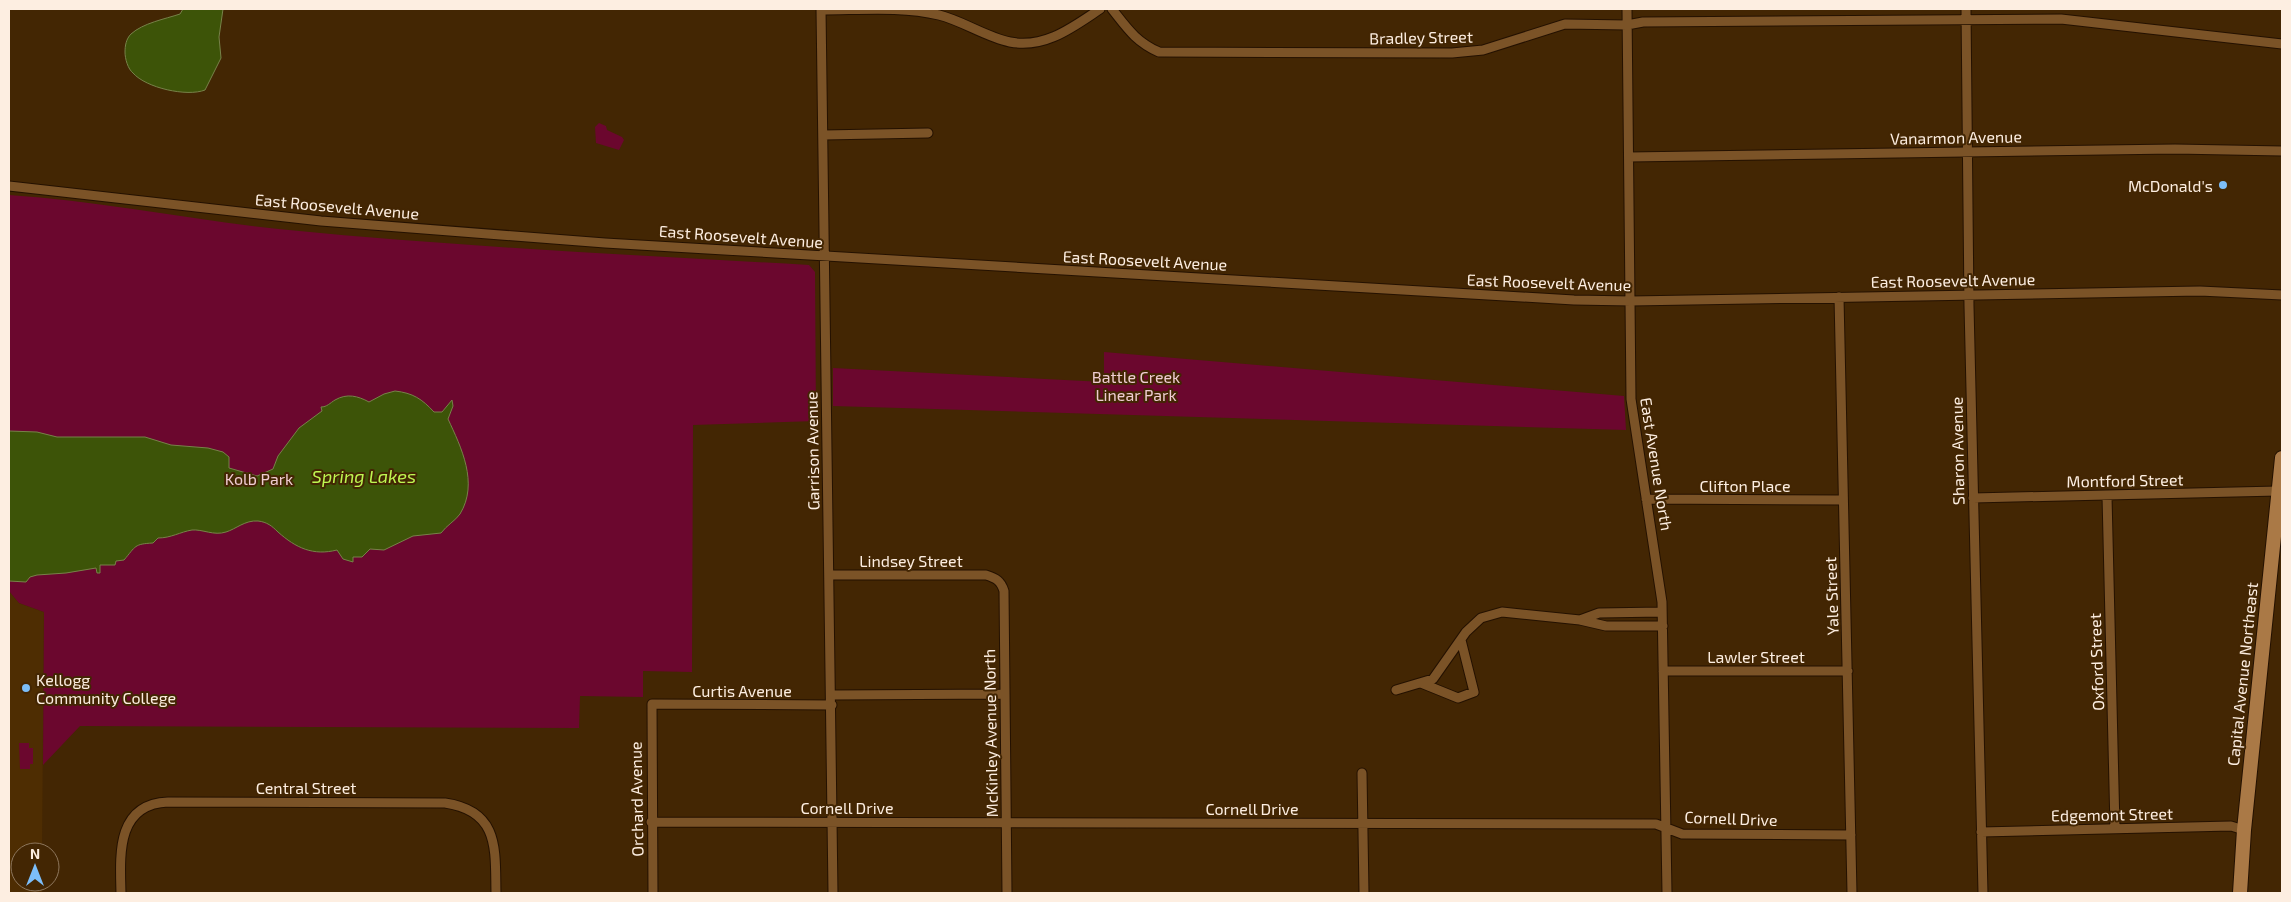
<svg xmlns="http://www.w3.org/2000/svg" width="2291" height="902" viewBox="0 0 2291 902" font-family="'Exo 2',sans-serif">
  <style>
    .built { fill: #4e2d02 }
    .green { fill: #6b072e }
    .water { fill: #3d5408; stroke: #778249 }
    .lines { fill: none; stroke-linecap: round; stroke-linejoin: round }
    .street-casing { stroke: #241100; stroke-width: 11 }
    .primary-casing { stroke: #241100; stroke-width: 16 }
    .street { stroke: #7b5327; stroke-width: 9 }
    .primary { stroke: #aa7946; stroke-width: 14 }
    .poi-dot { fill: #7cbef9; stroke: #432603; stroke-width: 2 }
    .labels { text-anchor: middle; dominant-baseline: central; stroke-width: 4; stroke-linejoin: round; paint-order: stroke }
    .street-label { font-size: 16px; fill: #fdeee1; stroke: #432603 }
    .poi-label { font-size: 16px; fill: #fdeee1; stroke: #432603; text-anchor: end }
    .park-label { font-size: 16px; fill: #efccd2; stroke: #432603 }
    .water-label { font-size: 18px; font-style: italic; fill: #bef651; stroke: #432603 }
  </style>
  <rect width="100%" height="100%" fill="#432603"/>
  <path class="built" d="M 9,591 L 19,603 L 44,612 L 42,852 L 20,852 L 20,882 L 42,882 L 42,893 L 9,893 Z"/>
  <path class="green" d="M 599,123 L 606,126 L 607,130 L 622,137 L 624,140 L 619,150 L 596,143 L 595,127 Z
    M 9,195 C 103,201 196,221 289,230 C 462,247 636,255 809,265 L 815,272 L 816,421 L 693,425 L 692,672 L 643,671 L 643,697 L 580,696 L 579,728 L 80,726 L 43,765 L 44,612 L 19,603 L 9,591 Z
    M 1104,352 L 1624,396 L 1626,430 L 833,406 L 833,368 L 1104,382 Z
    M 19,743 L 29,743 L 29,748 L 33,748 L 33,764 L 30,764 L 30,769 L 20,769 Z"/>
  <path class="water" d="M 183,9 L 223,9 L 219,37 L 221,58 L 205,90 C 187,97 146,88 133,73 C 128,69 125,59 125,52 C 125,46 126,39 131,34 C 143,23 165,19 180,14 Z
    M 395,391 C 413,393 422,399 434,412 L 442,412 L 452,400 L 453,406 L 448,419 C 461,447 479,483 460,514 C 455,521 447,525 441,533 L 413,536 L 384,550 L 370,549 L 362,557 L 353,557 L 353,562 L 343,559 L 337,550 C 313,556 296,548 278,532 C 272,526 267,522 258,521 C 245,520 236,529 226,532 C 214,536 202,529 192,530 C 180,532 171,538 158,538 L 153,543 C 134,544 136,546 124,560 L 116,561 L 115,565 L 100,565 L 100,573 L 97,573 L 96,568 L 66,573 L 37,575 L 30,577 L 26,582 L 9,581 L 9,431 L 37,432 L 57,437 L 145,437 L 171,445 L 208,448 L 223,452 L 229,457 L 229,468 L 257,476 L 273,469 L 278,456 L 299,428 L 322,411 L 321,407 C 327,407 330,403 335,400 C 347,393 358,396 369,402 L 384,394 Z"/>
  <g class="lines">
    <g class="street-casing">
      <path id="street" d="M 821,9 L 833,893
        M 1112,9 C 1127,28 1136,42 1159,52 L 1452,53 L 1483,50 L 1565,24 L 1627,25 L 1643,22 L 2061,19 L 2282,44
        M 1627,9 L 1631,399 L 1662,602 L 1667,893
        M 1966,9 L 1969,306 L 1983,893
        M 821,10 C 860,10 901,6 939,15 C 963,21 986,37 1010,42 C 1045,49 1073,27 1100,9
        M 824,135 L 928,133
        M 1629,157 L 2175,149 L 2282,151
        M 9,186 L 321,221 L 605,243 L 1574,300 L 1631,301 L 2200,291 L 2282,295
        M 1839,297 L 1852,893
        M 2107,496 L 2115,828
        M 1973,498 L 2278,491
        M 1646,499 L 1843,500
        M 830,575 L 986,575 C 996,578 1001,581 1004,591 L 1007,893
        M 1662,612 L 1599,613 L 1580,620 L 1606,626 L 1663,626
        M 1663,671 L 1848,671
        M 1421,683 L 1458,698 L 1474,692 L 1461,640
        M 1396,690 L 1433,679 L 1466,632 L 1481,618 L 1502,612 L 1580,620
        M 832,695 L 1004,694
        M 1362,773 L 1364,893
        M 651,822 L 1656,824 L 1682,834 L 1851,835
        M 1981,832 L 2231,826 L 2244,830
        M 121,893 C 120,855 116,804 168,802 L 445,803 C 500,811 495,850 496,893
        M 653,893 L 652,704 L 832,705"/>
    </g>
    <g class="primary-casing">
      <path id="primary" d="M 2240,893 L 2244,830 L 2282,458"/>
    </g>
    <use href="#street" class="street"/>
    <use href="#primary" class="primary"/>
  </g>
  <g class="poi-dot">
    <circle cx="2223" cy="185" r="5"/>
    <circle cx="26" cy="688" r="5"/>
  </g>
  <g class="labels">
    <g class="street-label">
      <text transform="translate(1421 37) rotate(-1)">Bradley Street</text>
      <text transform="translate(1956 137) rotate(-1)">Vanarmon Avenue</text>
      <text transform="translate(337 206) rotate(5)">East Roosevelt Avenue</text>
      <text transform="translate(741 236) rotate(4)">East Roosevelt Avenue</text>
      <text transform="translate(1145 260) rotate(3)">East Roosevelt Avenue</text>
      <text transform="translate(1953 280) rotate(-1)">East Roosevelt Avenue</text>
      <text transform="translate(1549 282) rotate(2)">East Roosevelt Avenue</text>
      <text transform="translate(812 451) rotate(-91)">Garrison Avenue</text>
      <text transform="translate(1957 451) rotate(-91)">Sharon Avenue</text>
      <text transform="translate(1657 464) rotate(81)">East Avenue North</text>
      <text transform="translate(2125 480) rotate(-1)">Montford Street</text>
      <text x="1745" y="485">Clifton Place</text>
      <text x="911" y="560">Lindsey Street</text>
      <text transform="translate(1831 596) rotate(-92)">Yale Street</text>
      <text x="1756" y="656">Lawler Street</text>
      <text transform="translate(2096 662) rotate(-92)">Oxford Street</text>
      <text transform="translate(2242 674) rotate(-84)">Capital Avenue Northeast</text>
      <text x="742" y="690">Curtis Avenue</text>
      <text transform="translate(990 733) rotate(-91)">McKinley Avenue North</text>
      <text x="306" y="787">Central Street</text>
      <text transform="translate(636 799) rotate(-91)">Orchard Avenue</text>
      <text x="847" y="807">Cornell Drive</text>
      <text x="1252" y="808">Cornell Drive</text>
      <text transform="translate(2112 814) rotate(-1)">Edgemont Street</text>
      <text transform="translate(1731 818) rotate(2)">Cornell Drive</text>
    </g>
    <g class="poi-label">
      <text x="2213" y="185">McDonald's</text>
      <text x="36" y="679" text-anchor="start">Kellogg<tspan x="36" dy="18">Community College</tspan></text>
    </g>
    <g class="park-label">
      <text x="1136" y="376">Battle Creek<tspan x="1136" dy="18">Linear Park</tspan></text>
      <text x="259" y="478">Kolb Park</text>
    </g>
    <g class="water-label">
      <text x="364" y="476">Spring Lakes</text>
    </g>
  </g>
  <rect width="2291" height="902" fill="none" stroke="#fdeee1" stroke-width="20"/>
  <g transform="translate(35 867)"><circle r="24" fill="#432603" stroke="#8d765c"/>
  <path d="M0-4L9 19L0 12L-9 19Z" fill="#7cbef9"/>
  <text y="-8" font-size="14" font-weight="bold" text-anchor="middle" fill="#fdeee1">N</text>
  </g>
</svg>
